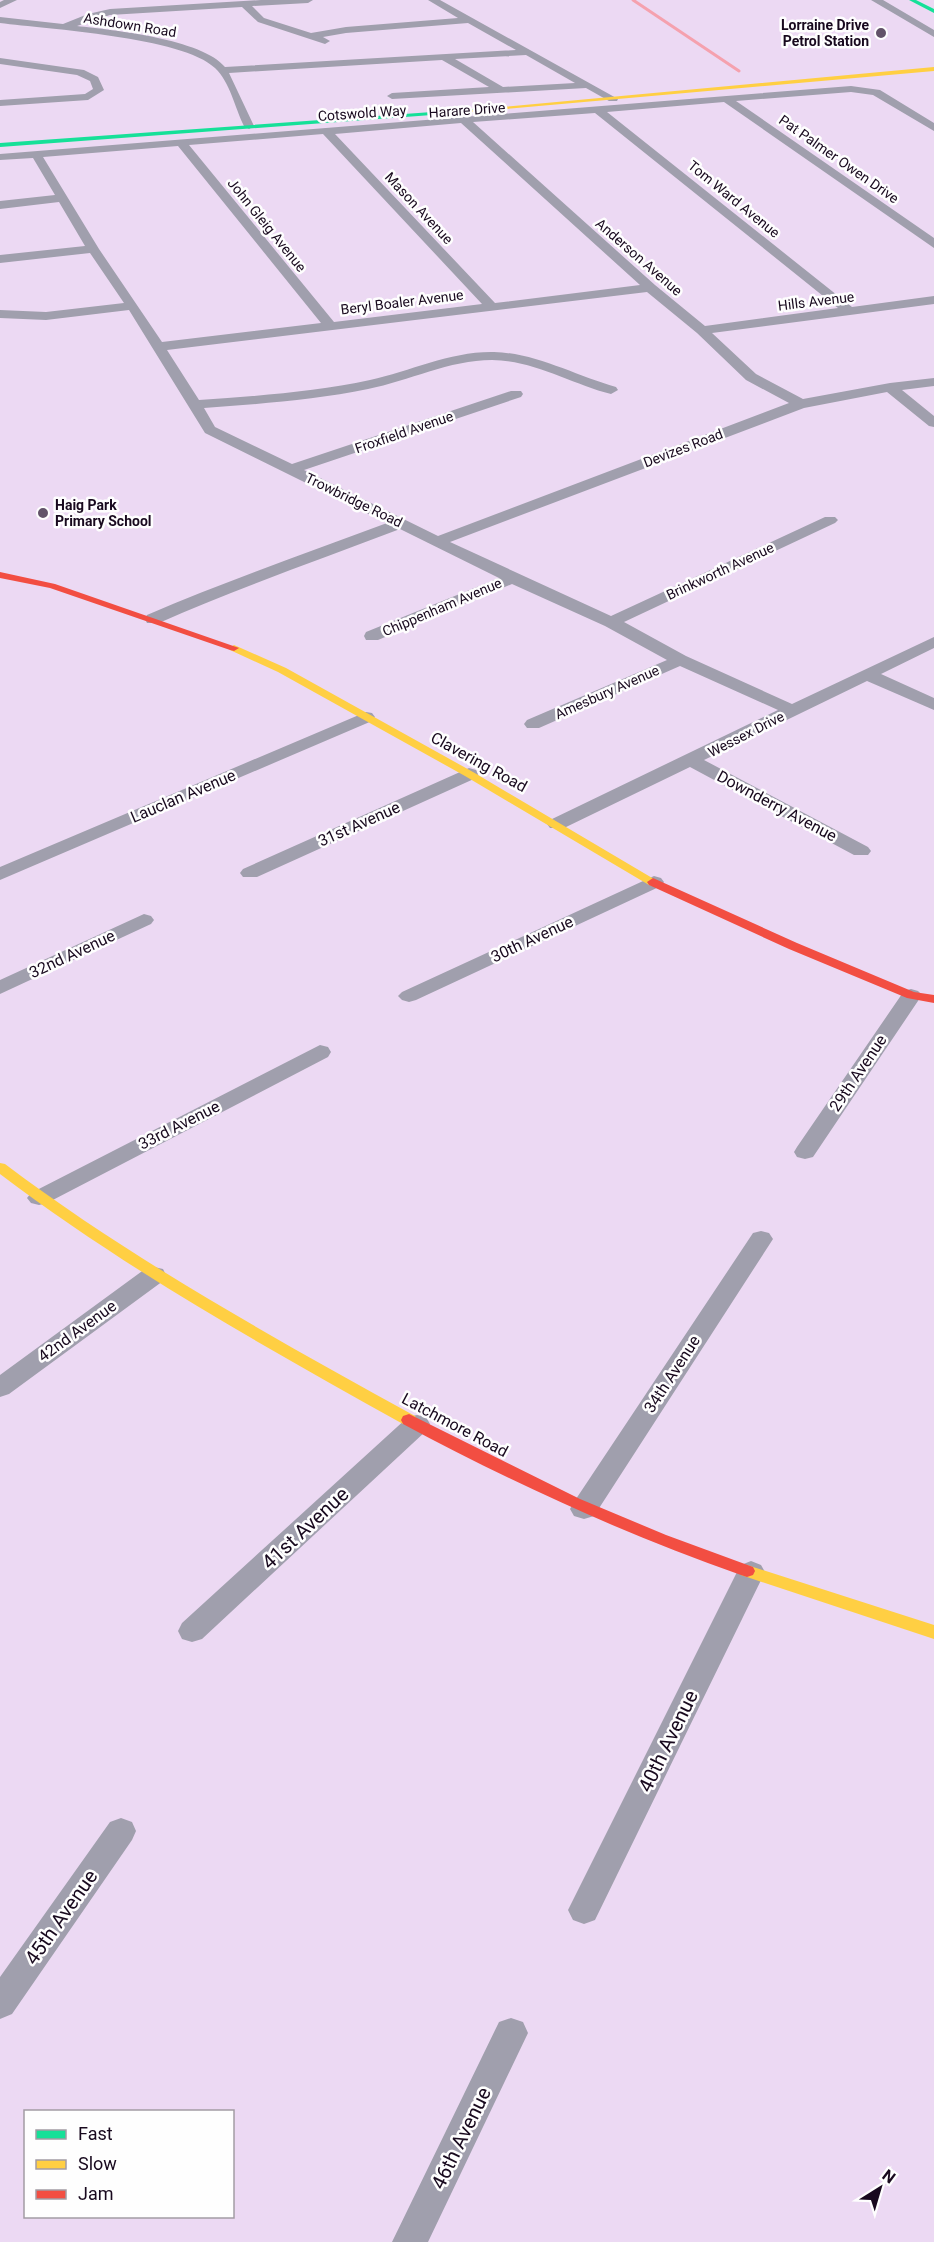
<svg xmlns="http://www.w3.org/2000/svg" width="934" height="2242" viewBox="0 0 934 2242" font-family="Roboto,sans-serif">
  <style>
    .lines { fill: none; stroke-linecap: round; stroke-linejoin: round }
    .stream { stroke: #f5a1ae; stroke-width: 3 }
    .street { fill: #a09fad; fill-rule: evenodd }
    .fast { fill: #16e098; fill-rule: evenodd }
    .slow { fill: #ffcf43; fill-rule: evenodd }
    .jam { fill: #f24e42; fill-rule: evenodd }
    .poi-dot { fill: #625269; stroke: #fefefe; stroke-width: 2 }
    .labels { text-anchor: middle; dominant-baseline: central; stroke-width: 5; stroke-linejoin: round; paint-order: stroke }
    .far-street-label { font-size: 14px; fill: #18091e; stroke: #fefefe }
    .far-poi-label { font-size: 14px; font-weight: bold; fill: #18091e; stroke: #fefefe; text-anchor: end }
    .street-label { font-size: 16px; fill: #18091e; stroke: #fefefe }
    .near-street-label { font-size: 20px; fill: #18091e; stroke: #fefefe }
  </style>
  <rect width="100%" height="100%" fill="#ecd9f3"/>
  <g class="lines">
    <path class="stream" d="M 633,0 L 739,71"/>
    <path class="street" d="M 4,0 L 17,0 L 0,8 L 0,2 Z
      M 261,0 L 313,0 L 308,3 L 252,6 L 264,18 L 311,33 L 346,27 L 458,18 L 428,0 L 440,0 L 618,99 L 617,101 L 609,101 L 586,88 L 392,99 L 387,96 L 392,93 L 489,87 L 442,60 L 229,73 L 254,126 L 249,129 L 244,126 C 235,108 230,82 215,68 C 183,37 47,29 0,23 L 0,17 L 63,24 L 88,14 L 110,9 ZM 242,7 L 258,22 L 325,44 L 330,41 L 323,37 L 346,33 L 468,23 L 516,50 L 225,67 C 202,39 113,30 77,26 L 110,15 ZM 526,55 L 575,83 L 503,87 L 455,59 Z
      M 871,0 L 883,0 L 934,30 L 934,37 Z
      M 0,58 L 84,70 L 98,77 L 104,90 L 88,100 L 0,106 L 0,100 L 85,94 L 93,89 L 90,81 L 77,75 L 0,64 Z
      M 851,86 L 880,90 L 934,123 L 934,131 L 873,95 L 851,92 L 736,101 L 934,238 L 934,248 L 724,102 L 607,112 L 852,307 L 934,296 L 934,304 L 712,333 L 756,374 L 803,399 L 890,383 L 934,378 L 934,386 L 902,390 L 934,416 L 934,427 L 929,426 L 887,392 L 804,408 L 450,542 L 611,616 L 825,517 L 835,517 L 838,520 L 835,523 L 624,622 L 686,656 L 792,704 L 934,637 L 934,648 L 881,674 L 934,698 L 934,710 L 867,681 L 704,760 L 868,847 L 871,851 L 868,855 L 854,855 L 690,767 L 564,828 L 550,828 L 547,824 L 550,820 L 778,710 L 680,666 L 539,728 L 527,728 L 524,724 L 527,720 L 667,660 L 605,626 L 512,584 L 378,640 L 366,640 L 364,636 L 366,632 L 499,578 L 400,529 C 319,560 238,588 159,623 L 147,623 L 145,619 L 147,615 C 226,581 307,553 387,523 L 205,433 L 129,310 L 46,320 L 0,318 L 0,310 L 46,312 L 124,303 L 90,253 L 0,263 L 0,255 L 85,246 L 59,202 L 0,209 L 0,201 L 55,195 L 33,158 L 0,160 L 0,154 ZM 595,113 L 838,308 L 705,326 L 655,285 L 473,122 ZM 461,123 L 640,285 L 495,303 L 335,134 ZM 323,134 L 482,304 L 334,322 L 189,145 ZM 178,146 L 321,323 L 162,342 L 99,249 L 43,157 ZM 647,292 L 697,333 L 746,380 L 789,403 L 438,536 L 304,470 L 521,397 L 523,394 L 521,391 L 511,391 L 292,464 L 215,427 L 204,408 C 258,404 314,400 368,389 C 409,381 449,360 492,360 C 533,360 572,384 611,394 L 618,390 L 616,387 C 576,376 536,353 494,352 C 451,351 411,371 370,380 C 314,392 256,396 199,400 L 167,350 Z
      M 366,712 L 372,713 L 375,717 L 372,721 L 0,880 L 0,867 Z
      M 469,768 L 476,770 L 478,774 L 476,778 L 257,877 L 243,877 L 240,873 L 243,869 Z
      M 654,876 L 661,878 L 664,882 L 661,886 L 416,1000 L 409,1002 L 402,1000 L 398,996 L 402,992 Z
      M 144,914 L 151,916 L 154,920 L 151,924 L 0,994 L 0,980 Z
      M 911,989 L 918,991 L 922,995 L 813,1157 L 805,1159 L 797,1157 L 794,1152 L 797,1147 L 904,991 Z
      M 320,1045 L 328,1047 L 331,1052 L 328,1057 L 47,1203 L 39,1205 L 31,1203 L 27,1198 L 31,1193 Z
      M 761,1231 L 769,1233 L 773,1239 L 594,1516 L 584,1519 L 574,1516 L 570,1509 L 574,1502 L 753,1233 Z
      M 154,1267 L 163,1269 L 166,1275 L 163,1281 L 9,1394 L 0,1397 L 0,1375 L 145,1269 Z
      M 417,1415 L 426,1417 L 430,1424 L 426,1431 L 202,1639 L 192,1642 L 182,1639 L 178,1631 L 182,1623 L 408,1417 Z
      M 751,1561 L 761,1565 L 765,1572 L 595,1920 L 584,1924 L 573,1920 L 568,1910 L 737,1572 L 741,1565 Z
      M 121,1818 L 132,1822 L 136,1831 L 132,1840 L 12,2014 L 0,2019 L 0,1977 L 110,1822 Z
      M 511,2018 L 523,2022 L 528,2033 L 428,2242 L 392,2242 L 499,2022 Z"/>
    <path class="fast" d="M 909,0 L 916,0 L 934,9 L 934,13 Z
      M 474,109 L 472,112 L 0,147 L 0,143 Z"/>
    <path class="slow" d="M 934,67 L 934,71 L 472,112 L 469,110 Z
      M 234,645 L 286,668 L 473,772 L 659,882 L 653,886 L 649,885 L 465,776 L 278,672 L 230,650 L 229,648 Z
      M 0,1163 L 5,1164 C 134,1261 274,1338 415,1416 L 417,1420 L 415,1424 L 403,1424 C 265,1347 127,1270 0,1174 Z
      M 747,1565 L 934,1625 L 934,1639 L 741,1575 L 739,1571 L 741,1567 Z"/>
    <path class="jam" d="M 0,572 L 55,584 L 239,648 L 234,651 L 230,650 L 50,588 L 0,578 Z
      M 653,878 L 797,943 L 914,992 L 934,995 L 934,1003 L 907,998 L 789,949 L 649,885 L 647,882 Z
      M 409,1414 L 580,1499 L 666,1535 L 753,1567 L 755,1571 L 753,1575 L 747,1577 L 741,1575 C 624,1534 513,1483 403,1424 L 401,1420 L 403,1416 Z"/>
  </g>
  <g class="poi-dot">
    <circle cx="881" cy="33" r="6"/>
    <circle cx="43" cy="513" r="6"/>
  </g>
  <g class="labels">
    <g class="far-street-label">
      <text transform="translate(130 25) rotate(9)">Ashdown Road</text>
      <text transform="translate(467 110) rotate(-4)">Harare Drive</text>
      <text transform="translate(362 113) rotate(-4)">Cotswold Way</text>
      <text transform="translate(839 159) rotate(35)">Pat Palmer Owen Drive</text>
      <text transform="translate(734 199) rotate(39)">Tom Ward Avenue</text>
      <text transform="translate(419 208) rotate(47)">Mason Avenue</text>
      <text transform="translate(267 225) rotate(51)">John Gleig Avenue</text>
      <text transform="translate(639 257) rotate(41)">Anderson Avenue</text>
      <text transform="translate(816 301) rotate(-7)">Hills Avenue</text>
      <text transform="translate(402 302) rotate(-7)">Beryl Boaler Avenue</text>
      <text transform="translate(404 432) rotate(-19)">Froxfield Avenue</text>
      <text transform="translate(683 448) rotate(-21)">Devizes Road</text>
      <text transform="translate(354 500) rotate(26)">Trowbridge Road</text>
      <text transform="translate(720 571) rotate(-25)">Brinkworth Avenue</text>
      <text transform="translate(442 607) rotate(-23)">Chippenham Avenue</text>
      <text transform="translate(607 692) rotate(-24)">Amesbury Avenue</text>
      <text transform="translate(746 734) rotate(-27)">Wessex Drive</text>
    </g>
    <g class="far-poi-label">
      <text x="869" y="25">Lorraine Drive<tspan x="869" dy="16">Petrol Station</tspan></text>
      <text x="55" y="505" text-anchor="start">Haig Park<tspan x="55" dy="16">Primary School</tspan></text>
    </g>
    <g class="street-label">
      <text transform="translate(479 762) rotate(29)">Clavering Road</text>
      <text transform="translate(183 796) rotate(-23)">Lauclan Avenue</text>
      <text transform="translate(777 806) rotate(28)">Downderry Avenue</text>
      <text transform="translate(359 824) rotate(-24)">31st Avenue</text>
      <text transform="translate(532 939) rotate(-25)">30th Avenue</text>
      <text transform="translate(72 954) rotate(-25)">32nd Avenue</text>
      <text transform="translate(858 1073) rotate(-56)">29th Avenue</text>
      <text transform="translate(179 1125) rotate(-27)">33rd Avenue</text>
      <text transform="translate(77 1331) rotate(-36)">42nd Avenue</text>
      <text transform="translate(672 1374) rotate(-57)">34th Avenue</text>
      <text transform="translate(455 1425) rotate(28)">Latchmore Road</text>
    </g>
    <g class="near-street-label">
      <text transform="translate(305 1528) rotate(-43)">41st Avenue</text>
      <text transform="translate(668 1741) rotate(-64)">40th Avenue</text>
      <text transform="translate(61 1917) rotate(-55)">45th Avenue</text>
      <text transform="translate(461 2138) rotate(-64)">46th Avenue</text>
    </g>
  </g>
  <rect x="24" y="2110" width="210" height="108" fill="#fefefe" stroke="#a29ca4" stroke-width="1.5"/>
  <rect x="36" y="2130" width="30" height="9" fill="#16e098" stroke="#a29ca4" stroke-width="1.5"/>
  <text x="78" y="2140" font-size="18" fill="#18091e">Fast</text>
  <rect x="36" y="2160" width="30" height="9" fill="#ffcf43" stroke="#a29ca4" stroke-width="1.5"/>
  <text x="78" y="2170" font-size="18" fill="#18091e">Slow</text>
  <rect x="36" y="2190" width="30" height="9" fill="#f24e42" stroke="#a29ca4" stroke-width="1.5"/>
  <text x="78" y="2200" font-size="18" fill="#18091e">Jam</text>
  <g transform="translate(880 2188) rotate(37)" stroke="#fefefe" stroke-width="4.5" paint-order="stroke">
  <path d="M0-4.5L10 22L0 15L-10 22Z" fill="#18091e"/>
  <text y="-9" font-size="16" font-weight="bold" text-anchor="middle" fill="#18091e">N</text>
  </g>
</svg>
